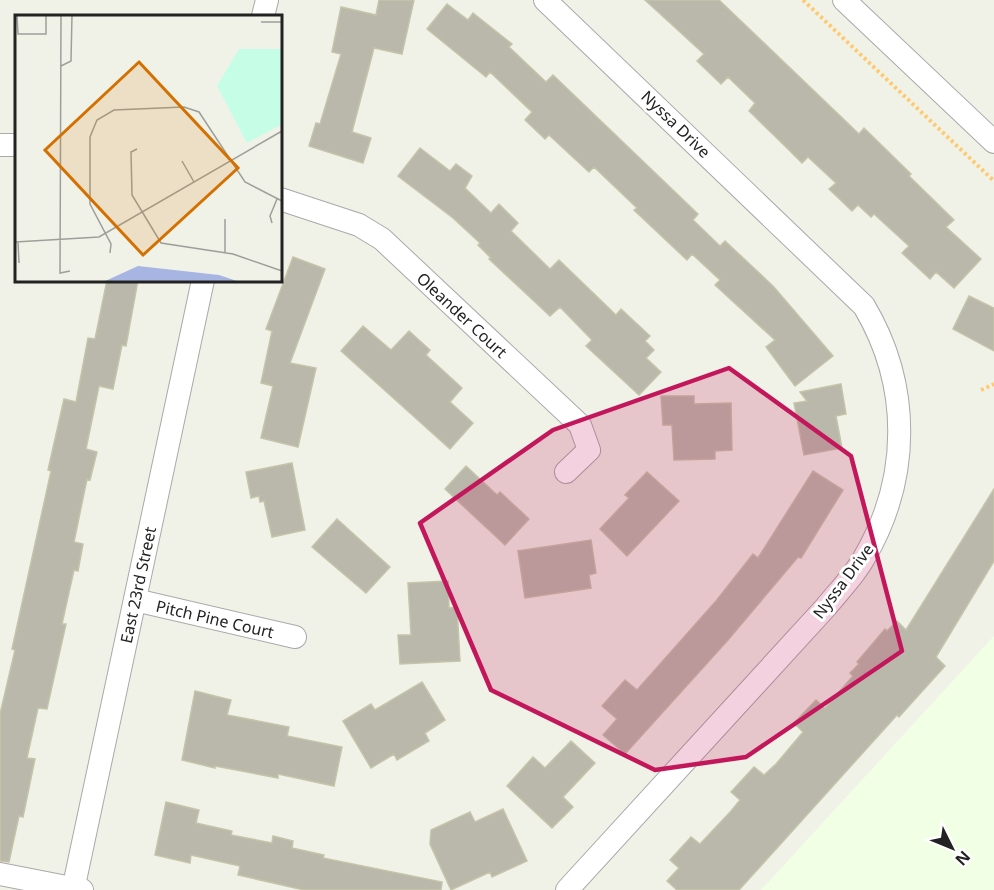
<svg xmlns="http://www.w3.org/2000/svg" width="994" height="890" viewBox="0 0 994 890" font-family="'Noto Sans',sans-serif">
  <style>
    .education { fill: #f1ffe5 }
    .building { fill: #b9b8aa; stroke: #c5c4a9; stroke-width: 1.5 }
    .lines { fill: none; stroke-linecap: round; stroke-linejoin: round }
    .minor-casing { stroke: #a9a9a9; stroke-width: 24 }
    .path { stroke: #ffc96d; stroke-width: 4; stroke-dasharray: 3 3; stroke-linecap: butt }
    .minor { stroke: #fff; stroke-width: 22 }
    .marked { fill: #c2185b; fill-opacity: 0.2; stroke: #c2185b; stroke-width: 4.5; stroke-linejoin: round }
    .labels { text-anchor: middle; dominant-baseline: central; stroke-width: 6; stroke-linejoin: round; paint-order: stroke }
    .street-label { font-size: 16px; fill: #222; stroke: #fff }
    .inset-road { fill: none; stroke: #9e9f99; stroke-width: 1.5 }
    .view { fill: #d47000; fill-opacity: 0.15; stroke: #d47000; stroke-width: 3 }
    .inset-edge { fill: none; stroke: #222; stroke-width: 3 }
  </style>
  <rect width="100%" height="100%" fill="#f0f2e8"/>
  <path class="education" d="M 994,636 L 994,890 L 761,890 Z"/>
  <path class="building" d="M 379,0 L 414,0 L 402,54 L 374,48 L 352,132 L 371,138 L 363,163 L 309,146 L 316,123 L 320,124 L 341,54 L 332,52 L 341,7 L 376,15 Z
    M 645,0 L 719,0 L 859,134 L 864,128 L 911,174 L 909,176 L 954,220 L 946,227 L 981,259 L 954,288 L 936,272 L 930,279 L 902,253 L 909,246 L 874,214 L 871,217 L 858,205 L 852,211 L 829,189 L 836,183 L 808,157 L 802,163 L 786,147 L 749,111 L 755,103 L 728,77 L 721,84 L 697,61 L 704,54 Z
    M 447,4 L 468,20 L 473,13 L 512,44 L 509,47 L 546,82 L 553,75 L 698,214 L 693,220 L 720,246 L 725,241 L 773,286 L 833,356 L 795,386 L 766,347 L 775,340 L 715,285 L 720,280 L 692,254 L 687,260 L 634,210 L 637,208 L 594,167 L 589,172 L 549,135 L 545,139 L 525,120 L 532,112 L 490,72 L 486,77 L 427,29 Z
    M 420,148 L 450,171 L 456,164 L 472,176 L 465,188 L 491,213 L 499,204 L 518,223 L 511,231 L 550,269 L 559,260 L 616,315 L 621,309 L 650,336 L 645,341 L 654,350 L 646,358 L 661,372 L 639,395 L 586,346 L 592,340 L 560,307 L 550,316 L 489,259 L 491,258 L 478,245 L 480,243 L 453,218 L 398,176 Z
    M 293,257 L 325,269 L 290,363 L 316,368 L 298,447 L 261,438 L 273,386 L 261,383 L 272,331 L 266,329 Z
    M 107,280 L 138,280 L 126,346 L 122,345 L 113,389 L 99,386 L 86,449 L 97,452 L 90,480 L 87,479 L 74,542 L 83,544 L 78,571 L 74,570 L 62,624 L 66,624 L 47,709 L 38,708 L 27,758 L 35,759 L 23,817 L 19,816 L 9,862 L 0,861 L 0,714 L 15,650 L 12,649 L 51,471 L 48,470 L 64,399 L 76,402 L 88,338 L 95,339 Z
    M 969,296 L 994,308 L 994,351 L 953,329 Z
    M 363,326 L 391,350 L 409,331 L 430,350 L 426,355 L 462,388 L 450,402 L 473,423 L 450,449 L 341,351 Z
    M 841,384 L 846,414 L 836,416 L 842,448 L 804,455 L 794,403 L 807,401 L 800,392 Z
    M 661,396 L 694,396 L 694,404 L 731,403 L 732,450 L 715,451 L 715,459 L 674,460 L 672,425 L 663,425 Z
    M 292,463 L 305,530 L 272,537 L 264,501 L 260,502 L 259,496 L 251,498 L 246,472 Z
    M 466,466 L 497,495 L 500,492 L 529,519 L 505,545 L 445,489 Z
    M 813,471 L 843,490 L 801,558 L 798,557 L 728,640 L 625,754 L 603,735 L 617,719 L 602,706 L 625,680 L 637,690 L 716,601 L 753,554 L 758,558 Z
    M 647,472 L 679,501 L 627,556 L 600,529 L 629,498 L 625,495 Z
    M 994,489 L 994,561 L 936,657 L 945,666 L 899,717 L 897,715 L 739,890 L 677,890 L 667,881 L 679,868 L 670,860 L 691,837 L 700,844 L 731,811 L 740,800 L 731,792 L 754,767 L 764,775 L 776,764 L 803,732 L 794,723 L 816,700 L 825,708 L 853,676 L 850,673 L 859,664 L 857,662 L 885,629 L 887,631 L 897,621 L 906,630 Z
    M 337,519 L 390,567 L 366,593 L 312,547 Z
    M 591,540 L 596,573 L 589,575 L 591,588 L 525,598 L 518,551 Z
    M 448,581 L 449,608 L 457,607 L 460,661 L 400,664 L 398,635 L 411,635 L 408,583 Z
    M 422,682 L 445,720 L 425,733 L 429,741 L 397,760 L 394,754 L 371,768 L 343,721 L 371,704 L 375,710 Z
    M 195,691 L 231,700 L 227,715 L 289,727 L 287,736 L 342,747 L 334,786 L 278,774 L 278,778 L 215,766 L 215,768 L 182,760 Z
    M 571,741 L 595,763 L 563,797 L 573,807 L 552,828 L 507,786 L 533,757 L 545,768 Z
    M 166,802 L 199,810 L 196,823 L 232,831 L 231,835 L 272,843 L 273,836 L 293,841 L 292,848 L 324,855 L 323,858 L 442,882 L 441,890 L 304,890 L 238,875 L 240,866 L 191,855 L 190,863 L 155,855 Z
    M 503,809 L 527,861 L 492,877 L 490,872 L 451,890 L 430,844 L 431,830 L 470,812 L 475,822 Z"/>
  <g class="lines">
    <g class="minor-casing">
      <path id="minor" d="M 545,0 L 864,306 C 911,385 911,478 864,558 C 854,576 838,592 825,608 L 567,890
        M 844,0 L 994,142
        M 263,16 L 267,0
        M 0,145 L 16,145
        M 280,199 L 359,225 L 382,239 L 580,425 L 589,450 L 566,472
        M 135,600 L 295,637
        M 0,874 L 82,890
        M 73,890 L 203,280"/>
    </g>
    <path class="path" d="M 803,0 L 994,181
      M 981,390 L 994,384"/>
    <use href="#minor" class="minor"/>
  </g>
  <path class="marked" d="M 729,368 L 851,456 L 902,651 L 746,757 L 655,770 L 491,690 L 420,523 L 553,430 Z"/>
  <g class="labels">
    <g class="street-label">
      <text transform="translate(676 124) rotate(44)">Nyssa Drive</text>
      <text transform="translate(462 315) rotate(43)">Oleander Court</text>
      <text transform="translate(843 581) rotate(-53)">Nyssa Drive</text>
      <text transform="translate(138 585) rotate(-78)">East 23rd Street</text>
      <text transform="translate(215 619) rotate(13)">Pitch Pine Court</text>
    </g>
  </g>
  <g transform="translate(15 15)">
    <rect width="267" height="267" fill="#f0f2e8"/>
    <path d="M 224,34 L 267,34 L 267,109 L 232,128 L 202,71 Z" fill="#c5fde7"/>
    <path d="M 123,251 L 204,260 L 225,267 L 88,267 Z" fill="#a7b5e2"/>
    <path class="inset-road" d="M 2,0 L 3,19 L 31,19 L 31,0M 46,0 L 45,258 L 55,256M 246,7 L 267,7M 46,51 L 56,46 L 57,0M 122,134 L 116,137 L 117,180 L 146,228 L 218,239 L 267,256M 167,146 L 179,167M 210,204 L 210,238M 257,208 L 255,201 L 262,184M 0,227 L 84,222 L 267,116M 3,227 L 4,248M 95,238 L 96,229 L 75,189 L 75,122 L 82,105 L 99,95 L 169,92 L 184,97 L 230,167 L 267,186"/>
    <path class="view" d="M 124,47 L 223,153 L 128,240 L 30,135 Z"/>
    <rect width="267" height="267" class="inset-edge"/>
  </g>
  <g transform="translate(952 848) rotate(133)" stroke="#ffffff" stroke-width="4.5" paint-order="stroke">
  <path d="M0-4.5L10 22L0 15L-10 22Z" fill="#222222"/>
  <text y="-9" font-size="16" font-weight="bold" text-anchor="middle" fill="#222222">N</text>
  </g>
</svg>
